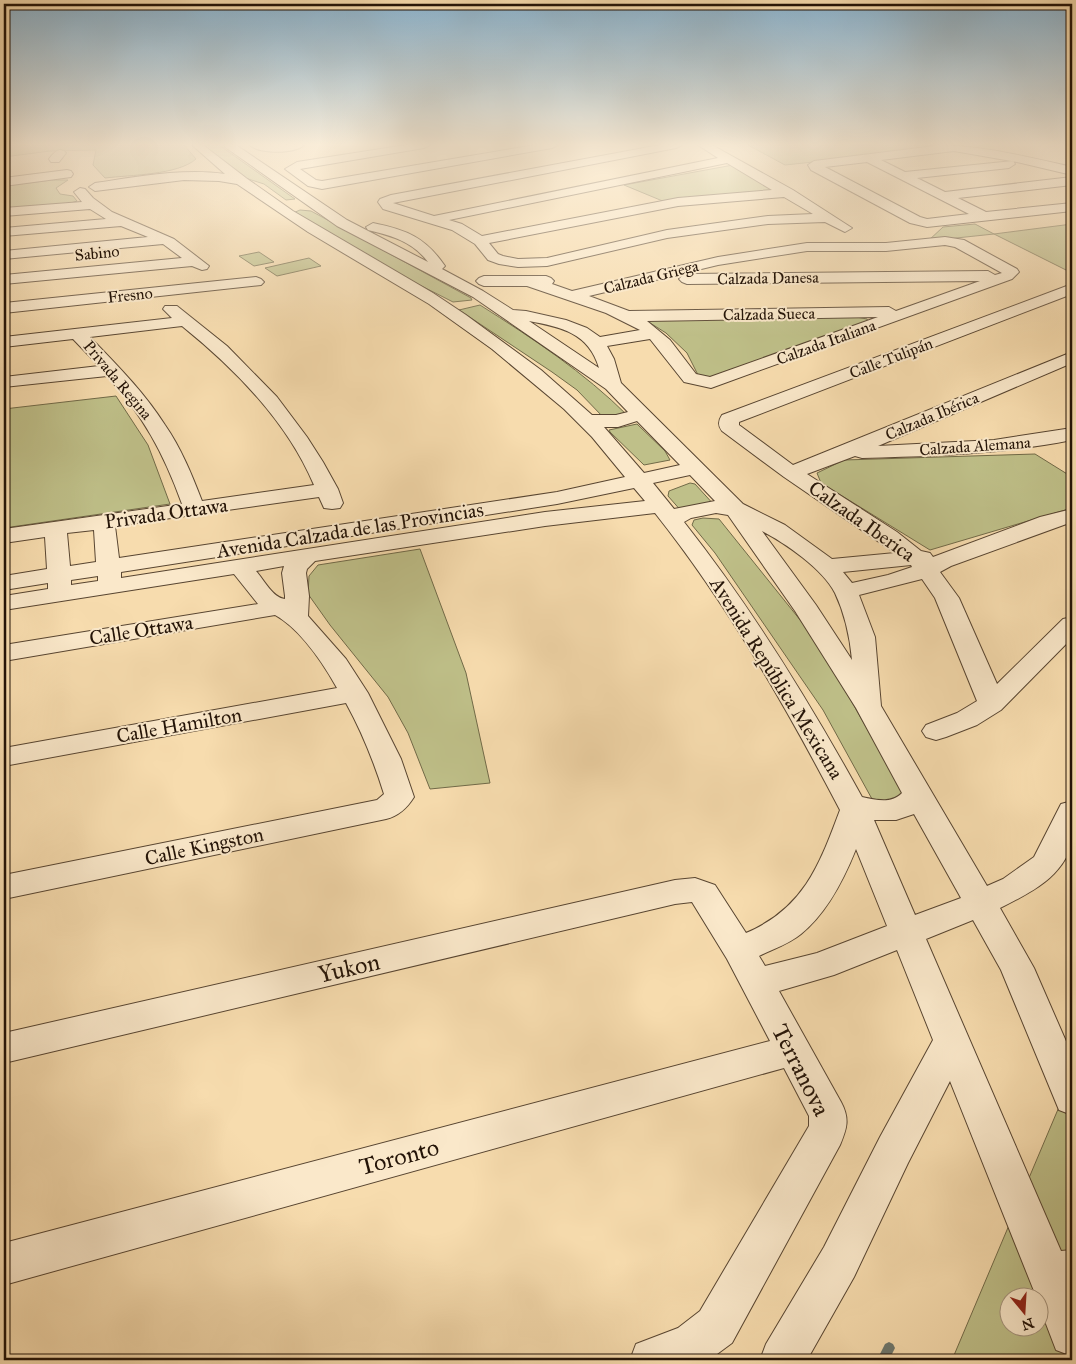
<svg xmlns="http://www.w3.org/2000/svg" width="1076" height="1364" viewBox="0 0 1076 1364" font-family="'IM FELL Great Primer',serif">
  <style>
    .green { fill: #bfc089; stroke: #716a48; fill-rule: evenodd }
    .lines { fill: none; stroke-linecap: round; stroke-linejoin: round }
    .stream { fill: #6d776e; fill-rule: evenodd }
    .minor-casing { stroke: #584531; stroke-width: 2 }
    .minor { fill: #fae8ca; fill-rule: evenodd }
    .labels { text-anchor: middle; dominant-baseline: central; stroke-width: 4; stroke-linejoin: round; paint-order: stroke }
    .far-street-label { font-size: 16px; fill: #231307; stroke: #fae8ca }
    .street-label { font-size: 20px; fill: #231307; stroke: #fae8ca }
    .near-street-label { font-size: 24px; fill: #231307; stroke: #fae8ca }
  </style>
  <rect width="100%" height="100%" fill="#f7dcae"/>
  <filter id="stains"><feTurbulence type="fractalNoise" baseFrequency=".004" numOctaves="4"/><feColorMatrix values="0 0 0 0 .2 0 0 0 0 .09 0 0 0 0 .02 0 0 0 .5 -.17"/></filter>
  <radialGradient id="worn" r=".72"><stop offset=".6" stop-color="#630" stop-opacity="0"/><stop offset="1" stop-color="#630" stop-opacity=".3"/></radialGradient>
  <path class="green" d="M 4,145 L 184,145 L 196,159 C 178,175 130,175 105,178 L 93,165 L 96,150 L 50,151 L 4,157 Z
    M 203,145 L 219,145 L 295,199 L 286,200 L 264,184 L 242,177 Z
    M 748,145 L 927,145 L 933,146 L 934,149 L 785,165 Z
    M 733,165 L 777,192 L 665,202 L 624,185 Z
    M 52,180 L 68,180 L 56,188 L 60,194 L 73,196 L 77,201 L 63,206 L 4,211 L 4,186 Z
    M 300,210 L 311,211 L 471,298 L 472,300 L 453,302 L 406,278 L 293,213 Z
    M 975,224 L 994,234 L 1072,224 L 1072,273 L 994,234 L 928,241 L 943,227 Z
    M 259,252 L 274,262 L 254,266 L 239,256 Z
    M 309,258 L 321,266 L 277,276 L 265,268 Z
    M 480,305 C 532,338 584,372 628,416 L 603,417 L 577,390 L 552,372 L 459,310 Z
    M 856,317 L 867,319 L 869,323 L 715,379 L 698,375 L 687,353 L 666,333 L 647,321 L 654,318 Z
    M 116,396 L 148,445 L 170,504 L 4,528 L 4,409 Z
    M 637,424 L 665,451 L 670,460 L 644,465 L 610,432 L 609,430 Z
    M 1035,454 L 1072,477 L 1072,508 L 930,550 L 821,483 L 817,473 L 844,460 Z
    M 690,483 L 695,484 L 716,507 L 683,513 L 668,496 L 669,491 Z
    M 703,518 L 719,519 L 817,641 L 901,788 L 903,800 L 885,804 L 872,799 L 823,710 L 715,553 L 692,525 L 694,520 Z
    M 420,549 L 466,673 L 490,783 L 430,789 L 408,733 L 388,697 L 330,625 L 308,594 L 309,576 L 318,565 Z
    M 1072,1077 L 1072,1360 L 952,1360 L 1067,1088 ZM 1008,1296 L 1038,1296 L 1038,1326 L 1008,1326 Z"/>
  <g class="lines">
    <path class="stream" d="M 889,1342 L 893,1344 L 895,1348 L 889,1360 L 877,1360 L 885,1344 Z"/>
    <g class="minor-casing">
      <path id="minor" d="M 192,145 L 203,145 L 246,178 L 293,211 L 433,293 L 466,315 L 541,370 L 592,415 L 616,415 L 628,412 L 606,389 L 473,297 L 337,226 L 225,147 L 224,145 L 236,145 L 347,220 L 428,262 C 412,241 392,236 368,230 L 366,227 L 373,223 C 407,230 425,237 445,266 L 442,269 L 483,291 L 513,310 L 526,311 L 566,320 L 587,328 L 600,337 L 640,330 L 606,313 L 527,286 L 484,286 L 479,284 L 476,281 L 479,278 L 484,276 L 546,276 L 551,278 L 554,281 L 552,284 L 572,291 L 718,257 L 807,243 L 886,243 L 945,237 L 964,240 L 1017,269 L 1019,272 L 1012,279 L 711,388 L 684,382 L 650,339 L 607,346 L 614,359 L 621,383 L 743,504 L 785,525 L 832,559 L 895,553 L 784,477 L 722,431 C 718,426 718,421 722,415 L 1072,284 L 1072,294 L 739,422 L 739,425 L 793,465 L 1072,352 L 1072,363 L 878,446 L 994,440 L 1072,428 L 1072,440 C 1003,454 933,456 862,458 L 855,456 L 807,474 L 897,532 L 921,551 L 930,553 L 933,557 L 1040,517 L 1072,509 L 1072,522 L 951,566 L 940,572 L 959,598 L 997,684 L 1063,619 L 1072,617 L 1072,638 L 1001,710 L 977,725 L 946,737 L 936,740 L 926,737 L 922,731 L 926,725 L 957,713 L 977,701 L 935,598 L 922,579 L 859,595 L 875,637 L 881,706 L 987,886 L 1003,879 L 1034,857 L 1061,804 L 1072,801 C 1072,814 1075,831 1072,843 C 1062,878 1030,893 1000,908 L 1034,968 L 1072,1055 L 1072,1115 L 1059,1110 L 1001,970 L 973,920 L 926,939 L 1061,1251 L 1072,1250 L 1072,1356 L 1056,1350 L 1038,1303 L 1038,1296 L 1036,1296 L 950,1081 L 908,1163 L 854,1277 L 807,1360 L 760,1360 L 766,1344 L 824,1247 L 880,1137 L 933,1040 L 897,950 L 834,975 L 779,991 L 841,1102 C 850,1119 847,1128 840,1145 L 732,1343 L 709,1360 L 630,1360 L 636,1344 L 678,1328 L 700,1311 L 809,1126 L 809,1116 L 784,1068 L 4,1285 L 4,1243 L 770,1041 L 727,959 L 692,902 L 675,904 L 4,1063 L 4,1033 L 675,880 L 695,878 L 715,885 L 746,933 C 804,908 819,866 840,810 C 786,707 728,605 655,513 L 545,526 L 315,561 L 307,569 L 306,573 L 309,596 L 308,616 L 346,659 L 368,693 L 401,759 L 414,797 C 407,808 399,816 386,819 L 4,899 L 4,875 L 377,800 L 384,794 C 374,762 362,732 346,703 L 4,766 L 4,748 L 337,688 C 323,663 300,629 275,615 L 4,661 L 4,645 L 258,604 L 234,574 L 4,610 L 4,596 L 48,589 L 48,583 L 4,590 L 4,576 L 47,569 L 45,537 L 4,543 L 4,529 L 182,504 C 164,454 143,415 107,376 L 4,387 L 4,377 L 99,366 L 73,339 L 4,347 L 4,337 L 172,318 L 163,309 L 165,306 L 177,306 L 227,346 L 277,397 L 307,437 L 323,462 L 338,489 L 343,503 L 340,508 L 332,509 L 324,508 L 319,497 L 115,526 L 119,558 L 557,492 L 625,477 L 592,437 L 564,409 L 492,349 L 429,304 L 308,232 L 237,184 L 219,181 L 184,180 L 95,191 L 89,187 L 95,183 C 137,177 182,168 225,174 ZM 945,245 L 955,247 L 1002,273 L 995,275 L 988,271 L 687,274 L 682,276 L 679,279 L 682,282 L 687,284 L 980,281 L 896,311 L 889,307 L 629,311 L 589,296 L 718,265 L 807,251 L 886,251 ZM 878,317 L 710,377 L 696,374 L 670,340 L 647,321 ZM 529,321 C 561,327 589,333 599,368 ZM 182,326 C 235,369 287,421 314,485 L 202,501 C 192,475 181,448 165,425 C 144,392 117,365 90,337 ZM 637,421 L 680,465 L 644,473 L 604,427 L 618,427 ZM 690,475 L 715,501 L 674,509 L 653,483 ZM 634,488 L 645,501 L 545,512 L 121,578 L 121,572 L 557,504 ZM 716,513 L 728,515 L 795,611 L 856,708 L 902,793 C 891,804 877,800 862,797 C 809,701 752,608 684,522 L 691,518 ZM 94,530 L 96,562 L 70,566 L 67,533 ZM 762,531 C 785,543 823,569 835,593 C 845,614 850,638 852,660 L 816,605 ZM 911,565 L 912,567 L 888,575 L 852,583 L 843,572 ZM 284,566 L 282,573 L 285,596 L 285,599 C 273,598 264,580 256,571 ZM 98,576 L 98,581 L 71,585 L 71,580 ZM 914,814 L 961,898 L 915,915 L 874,820 L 896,820 ZM 856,849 L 887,926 L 817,953 L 765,966 L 759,956 C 773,949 789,944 801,934 C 827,913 844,879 856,849 Z
        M 250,145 L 304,145 C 295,154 259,154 250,145 Z
        M 406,145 L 430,145 L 424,148 L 300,169 L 316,180 L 322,181 L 535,145 L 558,145 L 552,148 L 322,189 L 308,186 L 285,169 L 297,162 Z
        M 660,145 L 682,145 L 676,148 L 393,203 L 434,216 L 718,158 L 698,145 L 712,145 L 793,190 L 852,228 L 845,232 L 825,222 L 768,224 L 667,238 L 547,266 L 518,267 L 499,264 L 488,260 L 475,244 L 452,230 L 383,209 L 378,202 L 380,199 L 391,195 ZM 727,163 L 772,190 L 678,198 L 482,236 L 462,224 L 449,220 ZM 784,197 L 813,214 L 768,216 L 667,230 L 547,258 L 518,259 L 503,256 L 498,254 L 489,243 L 678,206 Z
        M 935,145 C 981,145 1027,157 1072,167 L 1072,175 L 1017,162 L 954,151 L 881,160 L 905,172 L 1013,161 L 1015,164 L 1009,168 L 917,178 L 945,192 L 1072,177 L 1072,185 L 958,198 L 986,212 L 1072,203 L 1072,211 L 927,227 L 910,223 L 811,170 L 808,165 L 814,161 L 935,146 ZM 867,162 L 969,214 L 927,219 L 920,217 L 825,167 Z
        M 60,150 L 64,151 L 66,153 L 59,162 L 51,162 L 49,159 C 52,155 55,151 60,150 Z
        M 67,170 L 71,171 L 73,174 L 71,177 L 4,186 L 4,178 Z
        M 80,188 L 85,189 L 93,198 L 112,212 L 174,239 L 209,266 L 207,269 L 202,270 L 192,266 L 4,284 L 4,275 L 182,258 L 163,244 L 4,259 L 4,251 L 148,237 L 121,226 L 4,236 L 4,228 L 106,219 L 90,209 L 4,216 L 4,208 L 82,202 L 74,192 Z
        M 256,277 L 261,279 L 264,282 L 261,285 L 4,313 L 4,303 Z"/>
    </g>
    <use href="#minor" class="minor"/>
  </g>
  <linearGradient id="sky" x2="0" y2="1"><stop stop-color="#8bb6d3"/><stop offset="0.43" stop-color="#fbefdb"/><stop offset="1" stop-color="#fbefdb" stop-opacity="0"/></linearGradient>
  <rect width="1076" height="336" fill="url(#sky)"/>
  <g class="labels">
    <g class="far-street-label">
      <text transform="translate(97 253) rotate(-6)">Sabino</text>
      <text transform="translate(651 277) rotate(-14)">Calzada Griega</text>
      <text transform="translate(768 278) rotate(-1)">Calzada Danesa</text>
      <text transform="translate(130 295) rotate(-6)">Fresno</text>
      <text transform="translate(769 314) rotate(-1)">Calzada Sueca</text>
      <text transform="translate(826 342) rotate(-20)">Calzada Italiana</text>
      <text transform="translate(891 358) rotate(-21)">Calle Tulipán</text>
      <text transform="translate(118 380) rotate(50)">Privada Regina</text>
      <text transform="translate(932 416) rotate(-23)">Calzada Ibérica</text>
      <text transform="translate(975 446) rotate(-4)">Calzada Alemana</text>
    </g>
    <g class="street-label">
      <text transform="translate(166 513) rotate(-8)">Privada Ottawa</text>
      <text transform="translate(862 521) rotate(35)">Calzada Iberica</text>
      <text transform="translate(350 530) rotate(-9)">Avenida Calzada de las Provincias</text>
      <text transform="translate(141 630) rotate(-9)">Calle Ottawa</text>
      <text transform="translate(777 678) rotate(58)">Avenida República Mexicana</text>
      <text transform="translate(179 725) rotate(-10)">Calle Hamilton</text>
      <text transform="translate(204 846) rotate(-12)">Calle Kingston</text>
    </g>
    <g class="near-street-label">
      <text transform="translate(349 968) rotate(-13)">Yukon</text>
      <text transform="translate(801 1070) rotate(63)">Terranova</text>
      <text transform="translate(399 1157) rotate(-15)">Toronto</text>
    </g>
  </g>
  <rect width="1076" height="1364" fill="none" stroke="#f7dcae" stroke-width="20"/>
  <rect x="5" y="5" width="1066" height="1354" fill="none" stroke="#231307" stroke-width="2.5"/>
  <rect x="10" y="10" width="1056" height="1344" fill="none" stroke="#231307"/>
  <g transform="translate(1024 1312) rotate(162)"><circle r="24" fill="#fae8ca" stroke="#a4937c"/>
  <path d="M0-4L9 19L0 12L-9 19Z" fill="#8f2418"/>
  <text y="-8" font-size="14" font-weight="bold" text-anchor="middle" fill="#231307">N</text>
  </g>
  <rect width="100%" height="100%" filter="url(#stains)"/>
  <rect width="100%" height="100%" fill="url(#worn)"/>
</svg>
